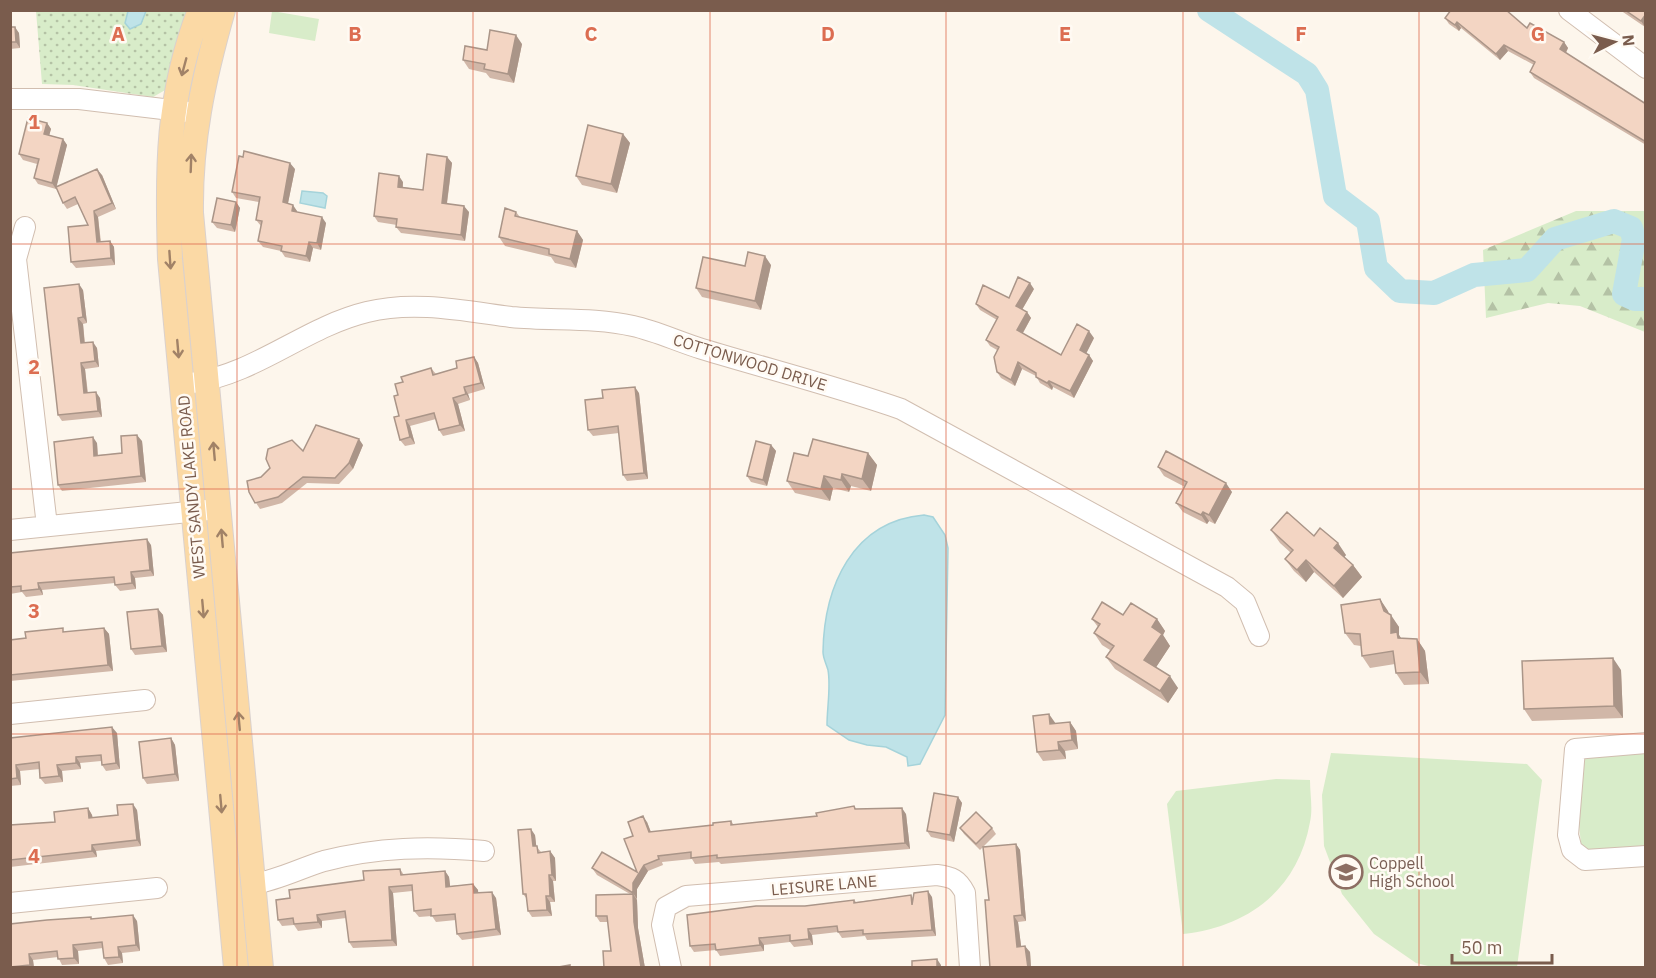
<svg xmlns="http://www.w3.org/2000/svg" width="1656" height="978" viewBox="0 0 1656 978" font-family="'IBM Plex Sans',sans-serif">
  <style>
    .forest { fill: url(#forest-firs) }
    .park { fill: url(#park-dots) }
    .garden { fill: #d8ecc9 }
    .water { fill: #bfe3e8; stroke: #a5d3da; stroke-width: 1.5 }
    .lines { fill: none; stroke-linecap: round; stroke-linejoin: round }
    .river { stroke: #bfe3e8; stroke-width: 24 }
    .minor-casing { stroke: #d1beb0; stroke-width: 22 }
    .major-casing { stroke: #dad1cd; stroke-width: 26 }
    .minor { stroke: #fff; stroke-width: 20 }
    .major { stroke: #fbd9a5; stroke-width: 24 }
    .wall { fill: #d1b7a8 }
    .shaded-wall { fill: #aa9588 }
    .building { fill: #f3d5c3; stroke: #aa9588; stroke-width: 1.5 }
    .oneway { stroke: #a18267 }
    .grid { fill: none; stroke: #dc6d51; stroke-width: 1.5; stroke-opacity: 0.55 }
    .labels { text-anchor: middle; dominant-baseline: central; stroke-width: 5; stroke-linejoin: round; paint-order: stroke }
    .street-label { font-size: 16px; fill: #7a5c4d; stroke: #fffaf3 }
    .education-label { font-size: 16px; fill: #785e54; stroke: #fffaf3; text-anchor: start }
    .grid-label { font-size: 20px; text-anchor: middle; font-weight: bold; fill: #dc6d51; stroke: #fffaf3; stroke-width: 5; stroke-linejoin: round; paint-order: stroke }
  </style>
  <defs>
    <pattern id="forest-firs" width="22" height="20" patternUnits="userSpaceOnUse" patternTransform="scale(1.5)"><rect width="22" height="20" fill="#d8ecc9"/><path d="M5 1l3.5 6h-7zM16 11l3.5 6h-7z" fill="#b4c2a5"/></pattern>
    <pattern id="park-dots" width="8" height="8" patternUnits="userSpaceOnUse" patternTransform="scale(1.5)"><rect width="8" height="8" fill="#d8ecc9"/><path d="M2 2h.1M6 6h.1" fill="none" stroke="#b4c2a5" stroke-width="1.8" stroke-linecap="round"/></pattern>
  </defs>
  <rect width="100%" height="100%" fill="#fdf6ec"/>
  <path class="forest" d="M 1576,211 L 1645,211 L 1645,332 L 1580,306 L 1548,303 L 1486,318 L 1483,250 Z"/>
  <path class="park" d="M 36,11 L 189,11 L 167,89 L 153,97 L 73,85 L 42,84 Z"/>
  <path class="garden" d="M 272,11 L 319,19 L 315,41 L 269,33 Z
    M 1645,748 L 1645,848 L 1582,854 L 1572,755 Z
    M 1331,753 L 1527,764 L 1542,780 L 1517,967 L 1432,967 L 1416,963 L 1374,934 L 1342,894 L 1324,846 L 1322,795 Z
    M 1276,779 L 1310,780 C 1310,794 1313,809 1310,822 C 1298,889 1249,927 1183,934 L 1167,804 L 1176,791 Z"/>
  <path class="water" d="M 128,11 L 146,11 L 141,24 L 130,29 L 125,23 Z
    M 302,191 L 323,193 L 327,196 L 325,208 L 300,203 Z
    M 924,515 L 933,517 L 945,535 L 948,548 L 945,715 L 920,764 L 908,766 L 907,757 L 886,747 L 867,745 L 849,740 L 827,725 C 827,708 831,686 828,670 C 826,663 823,658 823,652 C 824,587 852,521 924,515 Z"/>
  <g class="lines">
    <path class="river" d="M 1209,10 L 1307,74 L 1317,90 L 1335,196 L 1368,221 L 1376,268 L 1400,291 L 1434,293 L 1474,275 L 1527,270 L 1555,239 L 1614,221 L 1631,228 L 1634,239 L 1624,294 L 1635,299 L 1646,299"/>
    <g class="minor-casing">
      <path id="minor" d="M 1569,10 L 1646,68
        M 10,99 L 79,99 L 188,112
        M 25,227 L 16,259 L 47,526
        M 192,383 C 256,374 305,327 367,312 C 414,300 465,311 511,317 C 552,321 593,317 633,326 C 656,331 679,342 702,349 C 768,369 835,386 901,409 L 1227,587 L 1245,602 L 1259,636
        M 10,530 L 208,510
        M 10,714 L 145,700
        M 1646,743 L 1575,749 L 1568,835 L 1572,850 L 1585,860 L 1646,856
        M 254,884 C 278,880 301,868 324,861 C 378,847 429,846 484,851
        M 10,903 L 157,888
        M 671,968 L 662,925 L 666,907 L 686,896 L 937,875 C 952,877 958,879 965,893 L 970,968"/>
    </g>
    <g class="major-casing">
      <path id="major" d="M 200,10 C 167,95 167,170 170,259 L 236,968
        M 223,10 C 203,80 190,141 191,213 L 261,968"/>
    </g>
    <use href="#minor" class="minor"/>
    <use href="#major" class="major"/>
  </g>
  <path class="wall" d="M 1449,10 L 1506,10 L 1527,28 L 1564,42 L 1568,48 L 1566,53 L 1646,104 L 1646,145 L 1534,78 L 1530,72 L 1534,65 L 1508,51 L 1500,60 L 1461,28 L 1459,31 L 1449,24 L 1445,18 L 1450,11 Z
    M 1620,10 L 1646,10 L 1646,27 L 1645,27 Z
    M 10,27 L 19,33 L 20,48 L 10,49 Z
    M 522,44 L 514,83 L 490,78 L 486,73 L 469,69 L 463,60 L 487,50 Z
    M 47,123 L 51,129 L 49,135 L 63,139 L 67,145 L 56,187 L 102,175 L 116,209 L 98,217 L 101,242 L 110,241 L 114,247 L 115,265 L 76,268 L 71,262 L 88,225 L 78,204 L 67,209 L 63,203 L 56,188 L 56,189 L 38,184 L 34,178 L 37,164 L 23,160 L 19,154 Z
    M 623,134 L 630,143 L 617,193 L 582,185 L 576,176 Z
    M 447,157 L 452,163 L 447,204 L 469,212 L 465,241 L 401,233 L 396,227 L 397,225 L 378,222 L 374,216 L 403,182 L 403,187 L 423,190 Z
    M 295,169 L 288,203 L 297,211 L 297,212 L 326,223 L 321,250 L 313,248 L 310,262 L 285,257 L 281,251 L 263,247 L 258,241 L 261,226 L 256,220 L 259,202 L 236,198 L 232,192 Z
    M 236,202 L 240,208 L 235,232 L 217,228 L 212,222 Z
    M 516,212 L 520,217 L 577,231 L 583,240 L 576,268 L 555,263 L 551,257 L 505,246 L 499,237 Z
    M 771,265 L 761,310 L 702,297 L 696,288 L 745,266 Z
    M 1034,289 L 1022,310 L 1027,312 L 1031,318 L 1023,333 L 1061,355 L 1094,338 L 1086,353 L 1089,355 L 1093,361 L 1074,398 L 1053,387 L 1052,390 L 1040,383 L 1036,376 L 1022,369 L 1015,386 L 1001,378 L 997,372 L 997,350 L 990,346 L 986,340 L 997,320 L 980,310 L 976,304 L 1009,298 Z
    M 83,290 L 87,323 L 83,324 L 85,343 L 97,348 L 99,367 L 85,369 L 88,393 L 100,398 L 102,417 L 62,421 L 58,415 Z
    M 474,357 L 478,363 L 485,389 L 468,394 L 470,400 L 458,404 L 465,431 L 443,436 L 439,430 L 436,419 L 410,426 L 415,444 L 405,446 L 400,440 L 398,395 L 403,382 L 431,368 L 436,374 L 457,368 Z
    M 639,393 L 648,479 L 627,481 L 623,475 L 619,433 L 593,436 L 588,430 L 603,398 Z
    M 142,441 L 146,482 L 62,491 L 58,485 L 97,443 L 98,455 L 122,453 Z
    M 363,445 L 353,469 L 339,484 L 307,483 L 282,503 L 260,509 L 249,492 L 261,477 L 303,451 Z
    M 771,445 L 776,451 L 767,486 L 751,482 L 747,476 Z
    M 868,453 L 877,465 L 871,491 L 851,486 L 849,492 L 833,488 L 830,501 L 795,493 L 787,481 L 808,456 Z
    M 1158,467 L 1232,492 L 1215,524 L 1209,521 L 1207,524 L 1183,512 L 1176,503 L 1185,487 L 1164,476 Z
    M 1271,530 L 1314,536 L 1346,555 L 1344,557 L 1353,565 L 1362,577 L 1343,598 L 1314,572 L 1306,582 L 1294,571 L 1285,559 L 1291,553 L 1280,543 Z
    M 151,545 L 154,576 L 135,578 L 136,589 L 120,591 L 115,585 L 115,583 L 42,590 L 43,595 L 26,597 L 22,592 L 10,594 L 10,553 Z
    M 1380,599 L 1389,614 L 1399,627 L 1399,635 L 1401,638 L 1417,639 L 1425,651 L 1429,684 L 1404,685 L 1396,673 L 1395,664 L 1370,668 L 1362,656 L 1361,646 L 1354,645 L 1345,633 Z
    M 158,609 L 163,615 L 167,652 L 135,655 L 131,649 Z
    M 1123,615 L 1157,619 L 1165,631 L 1163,635 L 1170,646 L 1156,667 L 1178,688 L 1168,703 L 1115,669 L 1106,657 L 1110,650 L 1102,645 L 1094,633 L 1098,627 L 1092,619 Z
    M 104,628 L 109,634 L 113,671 L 10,681 L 10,640 L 65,632 Z
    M 1621,670 L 1623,718 L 1532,721 L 1524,709 Z
    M 1070,722 L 1076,731 L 1078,749 L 1065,751 L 1066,759 L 1043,761 L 1037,752 L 1056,724 Z
    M 117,733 L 120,769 L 106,771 L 102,765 L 101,761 L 80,763 L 81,769 L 62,771 L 63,782 L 45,784 L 40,778 L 40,769 L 20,771 L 21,785 L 10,786 L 10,738 Z
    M 171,738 L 175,745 L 179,781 L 147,784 L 143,778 Z
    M 958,797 L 962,803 L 954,842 L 931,837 L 927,831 Z
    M 854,806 L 856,809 L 906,814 L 910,849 L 721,864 L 719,862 L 695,864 L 692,859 L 662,862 L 663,865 L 648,871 L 637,889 L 637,899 L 636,898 L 637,900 L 638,928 L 645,968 L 604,968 L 611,951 L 608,922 L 600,922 L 596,916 L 630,894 L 597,875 L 592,868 L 637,872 L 633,836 L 647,822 L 651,832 L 713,825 L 731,821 L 734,825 L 817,816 Z
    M 88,808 L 92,815 L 93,818 L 118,815 L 137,810 L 141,846 L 96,851 L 97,857 L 10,867 L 10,825 L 55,822 Z
    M 960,828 L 992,828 L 996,834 L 980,850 L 964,834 Z
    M 535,835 L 536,846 L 541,852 L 550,851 L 555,858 L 556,881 L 553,881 L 555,902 L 550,902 L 552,916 L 532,917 L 528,911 L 527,899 L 523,894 Z
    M 1016,844 L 1020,850 L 1026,921 L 1018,922 L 1021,946 L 1030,952 L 1031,968 L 989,900 Z
    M 400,869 L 404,875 L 445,871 L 449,877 L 450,886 L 473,884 L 478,890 L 478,893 L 496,898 L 501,935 L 462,940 L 457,934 L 456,920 L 436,922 L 432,916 L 419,917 L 414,911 L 412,891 L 393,893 L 397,946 L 353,948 L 349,942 L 346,918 L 322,921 L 322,928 L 298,931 L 294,925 L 282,926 L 278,920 L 290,898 L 364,880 Z
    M 911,895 L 913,898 L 932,897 L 936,936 L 867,940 L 865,936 L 842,938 L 838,932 L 812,935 L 813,945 L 794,947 L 790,942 L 764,945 L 764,951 L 720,956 L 716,950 L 694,952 L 690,946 L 805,906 L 854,900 L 856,902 Z
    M 92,919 L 137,921 L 140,951 L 122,953 L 123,963 L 108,965 L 104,958 L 103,948 L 78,951 L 79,964 L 62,965 L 58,957 L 33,960 L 34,968 L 10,968 L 10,924 Z"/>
  <path class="shaded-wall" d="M 1646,14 L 1646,27 L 1645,27 L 1641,21 Z
    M 1457,22 L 1461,28 L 1459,31 L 1455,25 Z
    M 15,27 L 19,33 L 20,48 L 16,42 Z
    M 516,35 L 522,44 L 514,83 L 508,74 Z
    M 1564,42 L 1568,48 L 1564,56 L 1560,49 Z
    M 1504,45 L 1508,51 L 1500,60 L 1496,54 Z
    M 47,123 L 51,129 L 48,140 L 44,134 Z
    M 623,134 L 630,143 L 617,193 L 611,184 Z
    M 63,139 L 67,145 L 56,189 L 52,183 Z
    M 447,157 L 452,163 L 446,209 L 442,203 Z
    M 290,163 L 295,169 L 287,208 L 283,202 Z
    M 97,169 L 102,175 L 116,209 L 112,203 Z
    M 399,176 L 403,182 L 402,193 L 398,187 Z
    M 236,202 L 240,208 L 235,232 L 231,225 Z
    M 293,205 L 297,211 L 296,217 L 292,211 Z
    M 464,206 L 469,212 L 465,241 L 461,235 Z
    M 94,211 L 98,217 L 101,248 L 97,242 Z
    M 322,217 L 326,223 L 321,250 L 317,243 Z
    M 577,231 L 583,240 L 576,268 L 570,259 Z
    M 110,241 L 114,247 L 115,265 L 111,258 Z
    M 309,242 L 313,248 L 310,262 L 306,256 Z
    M 765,256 L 771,265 L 761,310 L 755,301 Z
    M 1030,283 L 1034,289 L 1020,313 L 1016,306 Z
    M 79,284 L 83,290 L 87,323 L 83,317 Z
    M 1027,312 L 1031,318 L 1021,336 L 1017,330 Z
    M 78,318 L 83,324 L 85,349 L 81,343 Z
    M 1089,331 L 1094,338 L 1085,356 L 1080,350 Z
    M 93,342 L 97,348 L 99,367 L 95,361 Z
    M 1089,355 L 1093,361 L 1074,398 L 1070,391 Z
    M 474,357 L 478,363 L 485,389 L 481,383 Z
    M 1018,362 L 1022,369 L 1015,386 L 1011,380 Z
    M 81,363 L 85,369 L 88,399 L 84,393 Z
    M 1049,381 L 1053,387 L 1052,390 L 1047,383 Z
    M 464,387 L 468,394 L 470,400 L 466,394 Z
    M 635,387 L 639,393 L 648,479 L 644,473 Z
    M 96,392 L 100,398 L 102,417 L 98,411 Z
    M 453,398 L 458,404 L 465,431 L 460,425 Z
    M 406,420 L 410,426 L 415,444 L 410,437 Z
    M 137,435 L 142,441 L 146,482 L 141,476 Z
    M 93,437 L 97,443 L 98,462 L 94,456 Z
    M 359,439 L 363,445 L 353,469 L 349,463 Z
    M 771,445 L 776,451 L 767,486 L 763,480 Z
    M 868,453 L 877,465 L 871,491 L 862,479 Z
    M 842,474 L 851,486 L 849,492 L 841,480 Z
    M 824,476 L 833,488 L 830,501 L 821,489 Z
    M 1226,483 L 1232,492 L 1215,524 L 1209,515 Z
    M 1203,512 L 1209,521 L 1207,524 L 1201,515 Z
    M 147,539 L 151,545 L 154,576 L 150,570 Z
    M 1338,543 L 1346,555 L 1342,560 L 1334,548 Z
    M 1306,560 L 1314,572 L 1306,582 L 1297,570 Z
    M 1353,565 L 1362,577 L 1343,598 L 1334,586 Z
    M 131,572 L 135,578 L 136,589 L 132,583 Z
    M 38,583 L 42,590 L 43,595 L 39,589 Z
    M 1380,599 L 1388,611 L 1391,620 L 1391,615 L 1399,627 L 1399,635 L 1405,644 L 1391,633 Z
    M 158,609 L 163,615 L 167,652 L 162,646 Z
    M 1157,619 L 1165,631 L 1163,635 L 1170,646 L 1153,672 L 1144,660 L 1152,627 Z
    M 104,628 L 109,634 L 113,671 L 108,665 Z
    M 1417,639 L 1425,651 L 1429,684 L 1420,672 Z
    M 1613,658 L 1621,670 L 1623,718 L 1614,706 Z
    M 1170,676 L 1178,688 L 1168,703 L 1160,691 Z
    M 1049,714 L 1056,724 L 1050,724 Z
    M 1070,722 L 1076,731 L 1078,749 L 1072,740 Z
    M 112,727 L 117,733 L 120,769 L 116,763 Z
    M 171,738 L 175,745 L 179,781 L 175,774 Z
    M 1058,742 L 1065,751 L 1066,759 L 1059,750 Z
    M 76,757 L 80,763 L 81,769 L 76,763 Z
    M 16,765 L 20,771 L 21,785 L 17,778 Z
    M 57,765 L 62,771 L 63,782 L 59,776 Z
    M 958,797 L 962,803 L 954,842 L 950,835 Z
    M 133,804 L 137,810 L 141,846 L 137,840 Z
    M 88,808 L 92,815 L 93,824 L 89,818 Z
    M 902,808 L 906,814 L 910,849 L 905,843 Z
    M 643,816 L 647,822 L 653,838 L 649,832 Z
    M 531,829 L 535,835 L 537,852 L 533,846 Z
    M 1016,844 L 1020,850 L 1026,921 L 1022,915 Z
    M 92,845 L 96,851 L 97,857 L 92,851 Z
    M 550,851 L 555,858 L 556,881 L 552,875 Z
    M 644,865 L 648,871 L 637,889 L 637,899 L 633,893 L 633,883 Z
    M 445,871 L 449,877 L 451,893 L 446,887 Z
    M 549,875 L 553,881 L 555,902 L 550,896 Z
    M 473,884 L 478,890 L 479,900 L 474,893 Z
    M 389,887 L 393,893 L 397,946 L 392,940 Z
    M 928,891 L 932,897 L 936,936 L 932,930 Z
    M 492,892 L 496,898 L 501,935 L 496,929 Z
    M 633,894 L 637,900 L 638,928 L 645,968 L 641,967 L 634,922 Z
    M 546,896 L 550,902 L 552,916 L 547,910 Z
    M 133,915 L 137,921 L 140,951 L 136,945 Z
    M 317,915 L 322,921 L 322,928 L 318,922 Z
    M 1014,916 L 1018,922 L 1022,953 L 1017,947 Z
    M 808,929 L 812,935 L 813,945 L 809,939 Z
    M 759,938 L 764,945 L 764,951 L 760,945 Z
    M 73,945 L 78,951 L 79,964 L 74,958 Z
    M 1025,946 L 1030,952 L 1031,968 L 1028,968 Z
    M 118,947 L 122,953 L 123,963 L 119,957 Z
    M 29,954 L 33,960 L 34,968 L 32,968 L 30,965 Z
    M 937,959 L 941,965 L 941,968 L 937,968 Z"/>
  <path class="building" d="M 1451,10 L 1506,10 L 1527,28 L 1530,23 L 1564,42 L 1560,49 L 1646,104 L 1646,142 L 1530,72 L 1535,62 L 1504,45 L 1496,54 L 1457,22 L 1455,25 L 1445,18 Z
    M 1625,10 L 1646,10 L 1646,14 L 1641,21 Z
    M 10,27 L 15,27 L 16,42 L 10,42 Z
    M 490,30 L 516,35 L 508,74 L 484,69 L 485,64 L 463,60 L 465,46 L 487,50 Z
    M 28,118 L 47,123 L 44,134 L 63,139 L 52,183 L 34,178 L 39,159 L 19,154 Z
    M 588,125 L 623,134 L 611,184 L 576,176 Z
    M 244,151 L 290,163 L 283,202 L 293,205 L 292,211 L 322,217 L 317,243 L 309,242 L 306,256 L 281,251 L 282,246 L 258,241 L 262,221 L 256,220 L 260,197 L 232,192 L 239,156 L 243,157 Z
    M 427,154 L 447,157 L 442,203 L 464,206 L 461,235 L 396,227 L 397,219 L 374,216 L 379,173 L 399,176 L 398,187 L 423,190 Z
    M 97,169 L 112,203 L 94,211 L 97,242 L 110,241 L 111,258 L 71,262 L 68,227 L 88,225 L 75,197 L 63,203 L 56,187 Z
    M 217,198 L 236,202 L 231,225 L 212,222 Z
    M 505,208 L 516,212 L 515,216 L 577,231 L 570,259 L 549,254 L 549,249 L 499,237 Z
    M 748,252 L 765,256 L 755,301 L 696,288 L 703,257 L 745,266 Z
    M 1018,277 L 1030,283 L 1016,306 L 1027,312 L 1017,330 L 1061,355 L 1077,324 L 1089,331 L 1080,350 L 1089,355 L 1070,391 L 1049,381 L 1047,383 L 1036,377 L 1036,373 L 1018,362 L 1011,380 L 997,372 L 994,357 L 999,347 L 986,340 L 998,317 L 976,304 L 983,285 L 1009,298 Z
    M 79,284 L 83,317 L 78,318 L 81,343 L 93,342 L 95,361 L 81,363 L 84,393 L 96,392 L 98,411 L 58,415 L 44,288 Z
    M 474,357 L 481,383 L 464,387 L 466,394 L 453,398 L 460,425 L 439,430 L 434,413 L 406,420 L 410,437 L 400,440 L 394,417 L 399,416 L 394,396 L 398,395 L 395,384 L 403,382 L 401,377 L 431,368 L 433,375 L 457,368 L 456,361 Z
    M 635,387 L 644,473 L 623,475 L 618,426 L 588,430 L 585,400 L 603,398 L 602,390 Z
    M 316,425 L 359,439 L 349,463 L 335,478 L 303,477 L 278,497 L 255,503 L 249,492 L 247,481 L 261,477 L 270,468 L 266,459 L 268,449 L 292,440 L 303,451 Z
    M 137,435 L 141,476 L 58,485 L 54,442 L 93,437 L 94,456 L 122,453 L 121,436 Z
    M 813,439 L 868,453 L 862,479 L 842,474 L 841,480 L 824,476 L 821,489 L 787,481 L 794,453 L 808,456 Z
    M 756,441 L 771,445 L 763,480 L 747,476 Z
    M 1166,451 L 1226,483 L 1209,515 L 1203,512 L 1201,515 L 1176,503 L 1187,482 L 1158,467 Z
    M 1287,512 L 1314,536 L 1320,528 L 1338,543 L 1334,548 L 1353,565 L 1334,586 L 1306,560 L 1297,570 L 1285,559 L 1293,550 L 1271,530 Z
    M 147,539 L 150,570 L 131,572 L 132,583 L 115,585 L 114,577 L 38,583 L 39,589 L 21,591 L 21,586 L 10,587 L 10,553 Z
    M 1380,599 L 1384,611 L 1391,615 L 1391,633 L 1397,632 L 1398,638 L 1417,639 L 1420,672 L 1396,673 L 1393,651 L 1362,656 L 1360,634 L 1345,633 L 1341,605 Z
    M 1102,602 L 1123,615 L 1131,603 L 1157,619 L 1152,627 L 1162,634 L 1144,660 L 1170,676 L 1160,691 L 1106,657 L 1114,646 L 1094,633 L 1100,624 L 1092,619 Z
    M 158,609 L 162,646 L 131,649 L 127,612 Z
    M 63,628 L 63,632 L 104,628 L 108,665 L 10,675 L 10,640 L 26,638 L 25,632 Z
    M 1613,658 L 1614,706 L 1524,709 L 1522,661 Z
    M 1049,714 L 1050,724 L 1070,722 L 1072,740 L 1058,742 L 1059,750 L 1037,752 L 1033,716 Z
    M 112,727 L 116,763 L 102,765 L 101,755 L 76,757 L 76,763 L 57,765 L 59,776 L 40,778 L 39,762 L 16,765 L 17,778 L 10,779 L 10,738 Z
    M 171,738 L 175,774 L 143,778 L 139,742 Z
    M 934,793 L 958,797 L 950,835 L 927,831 Z
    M 133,804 L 137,840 L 92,845 L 92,851 L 10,860 L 10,825 L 55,822 L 54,812 L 88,808 L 89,818 L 118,815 L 117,805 Z
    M 854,806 L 855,809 L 902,808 L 905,843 L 717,858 L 717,855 L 691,858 L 691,852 L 658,856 L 659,859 L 644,865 L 633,883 L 633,893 L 592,868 L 602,852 L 637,872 L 624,839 L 633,836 L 628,822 L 643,816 L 649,832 L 713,825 L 713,823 L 731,821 L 731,825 L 817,816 L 816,813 Z
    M 976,812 L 992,828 L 976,844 L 960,828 Z
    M 531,829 L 533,846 L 537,846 L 538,853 L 550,851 L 552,875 L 549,875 L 550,896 L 546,896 L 547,910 L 528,911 L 526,894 L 523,894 L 518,830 Z
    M 1016,844 L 1022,915 L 1014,916 L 1017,947 L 1025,946 L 1028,968 L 990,968 L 985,900 L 989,900 L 983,847 Z
    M 400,869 L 401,875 L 445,871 L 446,887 L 473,884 L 474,893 L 492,892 L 496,929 L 457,934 L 455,914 L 431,916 L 431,909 L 414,911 L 412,885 L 389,887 L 392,940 L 349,942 L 345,911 L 317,915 L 318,922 L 294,924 L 293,918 L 278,920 L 276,900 L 290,898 L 289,890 L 364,880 L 363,871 Z
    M 928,891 L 932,930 L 863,934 L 863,930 L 838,932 L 837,926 L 808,929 L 809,939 L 790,941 L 790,935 L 759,938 L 760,945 L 716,950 L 715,944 L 690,946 L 687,915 L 756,906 L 805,906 L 854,900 L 854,903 L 911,895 L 912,905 L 914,893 Z
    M 633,894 L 634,922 L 641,967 L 638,968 L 604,968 L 603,951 L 611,951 L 607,916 L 596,916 L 596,895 Z
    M 133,915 L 136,945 L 118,947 L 119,957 L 104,958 L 102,942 L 73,945 L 74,958 L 58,959 L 57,951 L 29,954 L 30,965 L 10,967 L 10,924 L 47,920 L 91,917 L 91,919 Z
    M 937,959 L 937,968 L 912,968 L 912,961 Z
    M 570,965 L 570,968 L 553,968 Z"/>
  <defs><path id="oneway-shaft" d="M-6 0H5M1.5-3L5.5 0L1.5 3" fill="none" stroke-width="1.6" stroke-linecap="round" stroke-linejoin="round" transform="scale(1.5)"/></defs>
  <g class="oneway">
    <use href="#oneway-shaft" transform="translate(184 67) rotate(105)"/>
    <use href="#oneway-shaft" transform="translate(191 163) rotate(-88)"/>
    <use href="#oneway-shaft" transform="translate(170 260) rotate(86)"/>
    <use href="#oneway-shaft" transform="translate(178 349) rotate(85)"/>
    <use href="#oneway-shaft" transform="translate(214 451) rotate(-95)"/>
    <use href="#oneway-shaft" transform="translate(222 538) rotate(-95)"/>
    <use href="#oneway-shaft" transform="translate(203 609) rotate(85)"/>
    <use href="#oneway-shaft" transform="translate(239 721) rotate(-95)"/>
    <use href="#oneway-shaft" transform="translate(221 804) rotate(85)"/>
  </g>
  <path class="grid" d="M 237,10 L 237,968M 473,10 L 473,968M 710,10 L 710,968M 946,10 L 946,968M 1183,10 L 1183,968M 1419,10 L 1419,968M 10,244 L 1646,244M 10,489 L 1646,489M 10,734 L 1646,734"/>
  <defs>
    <g id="school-ring" transform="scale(1.725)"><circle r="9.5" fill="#fffaf3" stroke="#8d6e63" stroke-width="1.5"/><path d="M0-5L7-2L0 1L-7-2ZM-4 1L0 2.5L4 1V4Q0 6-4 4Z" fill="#8d6e63"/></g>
  </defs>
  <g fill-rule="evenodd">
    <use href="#school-ring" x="1346" y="872"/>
  </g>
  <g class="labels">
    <g class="street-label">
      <text transform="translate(750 362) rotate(17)">COTTONWOOD DRIVE</text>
      <text transform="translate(191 487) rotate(-95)">WEST SANDY LAKE ROAD</text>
      <text transform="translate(824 885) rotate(-5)">LEISURE LANE</text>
    </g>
    <g class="education-label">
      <text x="1369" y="863">Coppell<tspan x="1369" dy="18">High School</tspan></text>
    </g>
  </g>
  <g class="grid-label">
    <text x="118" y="41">A</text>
    <text x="355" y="41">B</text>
    <text x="591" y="41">C</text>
    <text x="828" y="41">D</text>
    <text x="1065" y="41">E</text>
    <text x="1301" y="41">F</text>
    <text x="1538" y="41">G</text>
    <text x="34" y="129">1</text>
    <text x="34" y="374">2</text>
    <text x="34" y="618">3</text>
    <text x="34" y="863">4</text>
  </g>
  <rect width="1656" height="978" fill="none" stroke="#7a5c4d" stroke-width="24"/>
  <g transform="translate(1614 42) rotate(84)" stroke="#fffaf3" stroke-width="4.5" paint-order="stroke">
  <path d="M0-4.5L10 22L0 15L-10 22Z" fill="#7a5c4d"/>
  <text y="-9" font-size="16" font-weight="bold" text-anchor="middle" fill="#7a5c4d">N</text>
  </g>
  <path d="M1452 954v9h100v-9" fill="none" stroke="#7a5c4d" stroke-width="3"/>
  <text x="1461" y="954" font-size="18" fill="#7a5c4d" stroke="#fffaf3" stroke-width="4.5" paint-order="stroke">50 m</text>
</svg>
